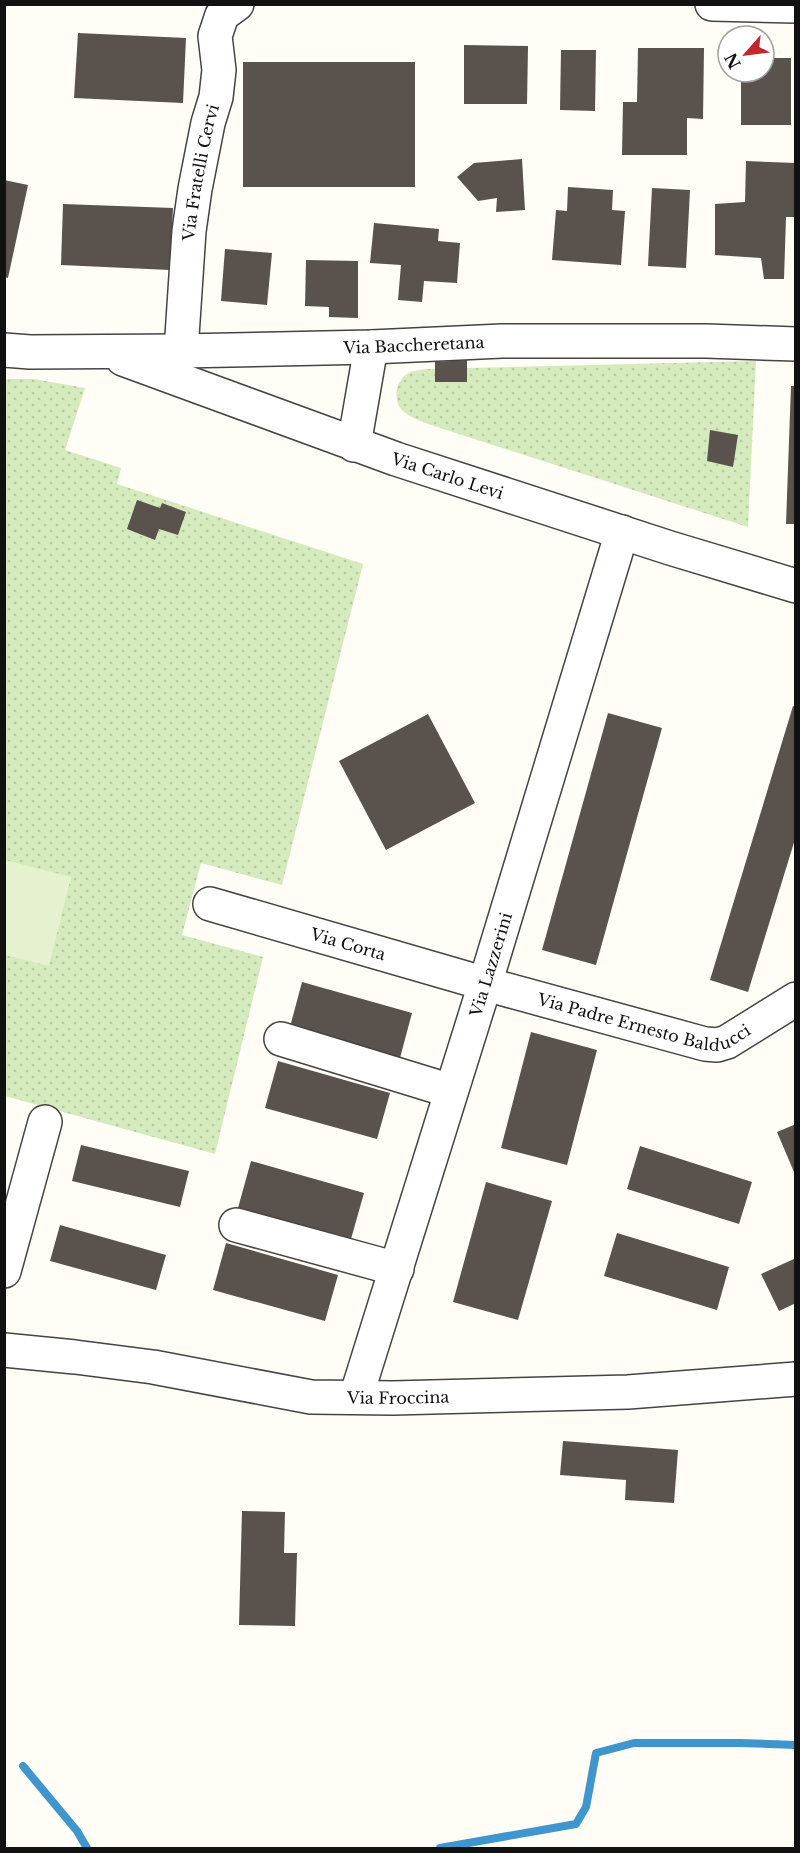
<svg xmlns="http://www.w3.org/2000/svg" width="800" height="1853" viewBox="0 0 800 1853" font-family="'Libre Baskerville',serif">
  <style>
    .park { fill: url(#park-dots) }
    .pitch { fill: #e6f2cf }
    .lines { fill: none; stroke-linecap: round; stroke-linejoin: round }
    .stream { stroke: #3f96cf; stroke-width: 8 }
    .building { fill: #5a524d }
    .minor-casing { stroke: #444; stroke-width: 36 }
    .minor { stroke: #fff; stroke-width: 33 }
    .labels { text-anchor: middle; dominant-baseline: central; stroke-width: 6; stroke-linejoin: round; paint-order: stroke }
    .street-label { font-size: 16px; fill: #111; stroke: #fff }
  </style>
  <defs>
    <pattern id="park-dots" width="8" height="8" patternUnits="userSpaceOnUse" patternTransform="scale(1.5)"><rect width="8" height="8" fill="#d5ebbd"/><path d="M2 2h.1M6 6h.1" fill="none" stroke="#b6c8a1" stroke-width="1.8" stroke-linecap="round"/></pattern>
  </defs>
  <rect width="100%" height="100%" fill="#fffdf5"/>
  <path class="park" d="M 756,361 L 748,527 L 431,425 C 421,421 408,417 401,409 C 393,399 396,381 407,374 C 412,371 420,370 425,369 Z
    M 9,379 L 34,379 L 85,388 L 65,450 L 121,468 L 117,484 L 363,564 L 282,885 L 201,863 L 182,935 L 263,957 L 215,1154 L 5,1096 L 4,380 Z"/>
  <path class="pitch" d="M 5,860 L 71,877 L 49,966 L 5,955 Z"/>
  <g class="lines">
    <path class="stream" d="M 23,1766 L 77,1831 L 87,1848
      M 440,1848 L 576,1824 L 586,1807 L 596,1753 L 634,1743 L 740,1743 L 796,1745"/>
  </g>
  <path class="building" d="M 78,33 L 186,38 L 183,103 L 74,98 Z
    M 464,45 L 528,46 L 527,104 L 464,104 Z
    M 638,48 L 704,48 L 703,119 L 687,118 L 687,155 L 622,155 L 623,102 L 637,102 Z
    M 561,50 L 596,50 L 595,111 L 560,110 Z
    M 764,58 L 791,58 L 791,125 L 741,125 L 741,72 L 764,72 Z
    M 243,62 L 415,62 L 415,187 L 243,187 Z
    M 522,159 L 525,210 L 496,212 L 497,198 L 478,201 L 457,177 L 474,163 Z
    M 746,161 L 796,163 L 796,217 L 786,217 L 784,279 L 764,279 L 761,258 L 715,255 L 715,204 L 745,202 Z
    M 4,180 L 28,185 L 8,278 L 4,277 Z
    M 568,187 L 613,190 L 612,210 L 625,211 L 621,265 L 552,260 L 556,210 L 567,211 Z
    M 652,188 L 690,190 L 686,268 L 648,266 Z
    M 63,204 L 173,208 L 170,270 L 61,265 Z
    M 374,223 L 439,229 L 438,241 L 460,243 L 457,283 L 424,281 L 422,302 L 398,300 L 401,265 L 370,263 Z
    M 225,249 L 272,253 L 267,305 L 221,301 Z
    M 306,260 L 358,261 L 358,318 L 329,317 L 329,307 L 305,306 Z
    M 467,360 L 467,382 L 435,382 L 435,362 Z
    M 791,386 L 796,386 L 796,524 L 786,524 Z
    M 710,430 L 738,435 L 733,467 L 707,461 Z
    M 137,500 L 160,508 L 162,503 L 186,512 L 178,535 L 159,529 L 155,540 L 127,529 Z
    M 793,706 L 796,707 L 796,836 L 748,992 L 710,980 Z
    M 608,713 L 662,728 L 596,965 L 542,950 Z
    M 428,714 L 475,803 L 386,850 L 339,761 Z
    M 302,982 L 412,1013 L 400,1058 L 290,1027 Z
    M 531,1032 L 597,1050 L 567,1165 L 501,1148 Z
    M 278,1061 L 390,1093 L 377,1139 L 265,1108 Z
    M 796,1124 L 796,1172 L 794,1172 L 777,1132 Z
    M 81,1145 L 189,1171 L 180,1207 L 72,1181 Z
    M 640,1146 L 752,1182 L 739,1224 L 627,1189 Z
    M 251,1161 L 364,1193 L 351,1239 L 238,1208 Z
    M 486,1182 L 552,1201 L 518,1320 L 453,1302 Z
    M 60,1225 L 166,1255 L 156,1290 L 50,1261 Z
    M 617,1233 L 729,1267 L 717,1310 L 604,1276 Z
    M 226,1243 L 338,1275 L 325,1321 L 213,1290 Z
    M 796,1258 L 796,1303 L 779,1311 L 761,1274 Z
    M 563,1441 L 678,1450 L 674,1503 L 625,1500 L 626,1480 L 560,1475 Z
    M 242,1511 L 285,1512 L 284,1553 L 297,1553 L 295,1626 L 239,1625 Z"/>
  <g class="lines">
    <g class="minor-casing">
      <g id="minor">
        <path d="M 712,4 L 796,6"/>
        <path id="s1" d="M 4,350 L 30,352 L 181,351 L 371,347 L 502,341 L 706,341 L 796,344"/>
        <path id="s2" d="M 181,351 L 189,231 L 195,189 L 208,123 L 216,97 L 219,70 L 215,36 L 222,15 L 237,4"/>
        <path id="s3" d="M 123,359 L 396,459 L 670,548 L 796,586"/>
        <path d="M 354,445 L 371,347"/>
        <path id="s4" d="M 210,904 L 500,988 L 705,1044 L 717,1045 L 727,1042 L 796,999"/>
        <path d="M 281,1039 L 451,1091"/>
        <path d="M 236,1225 L 397,1269"/>
        <path d="M 4,1271 L 45,1122"/>
        <path id="s5" d="M 4,1350 L 75,1357 L 153,1367 L 311,1397 L 393,1398 L 628,1392 L 796,1379"/>
        <path id="s6" d="M 356,1397 L 485,984 L 622,532"/>
      </g>
    </g>
    <use href="#minor" class="minor"/>
  </g>
  <g class="labels">
    <g class="street-label">
      <text stroke="none"><textPath href="#s2" startOffset="180">Via Fratelli Cervi</textPath></text>
      <text stroke="none"><textPath href="#s1" startOffset="410">Via Baccheretana</textPath></text>
      <text stroke="none"><textPath href="#s3" startOffset="345">Via Carlo Levi</textPath></text>
      <text stroke="none"><textPath href="#s4" startOffset="144">Via Corta</textPath></text>
      <text stroke="none"><textPath href="#s6" startOffset="453">Via Lazzerini</textPath></text>
      <text stroke="none"><textPath href="#s4" startOffset="452">Via Padre Ernesto Balducci</textPath></text>
      <text stroke="none"><textPath href="#s5" startOffset="398">Via Froccina</textPath></text>
    </g>
  </g>
  <rect width="800" height="1853" fill="none" stroke="#111111" stroke-width="12"/>
  <g transform="translate(746 54) rotate(242)"><circle r="28" fill="#ffffff" stroke="#a0a0a0" stroke-width="1.5"/>
  <path d="M0-4.5L10 22L0 15L-10 22Z" fill="#c4262e"/>
  <text y="-9" font-size="16" font-weight="bold" text-anchor="middle" fill="#111111">N</text>
  </g>
</svg>
